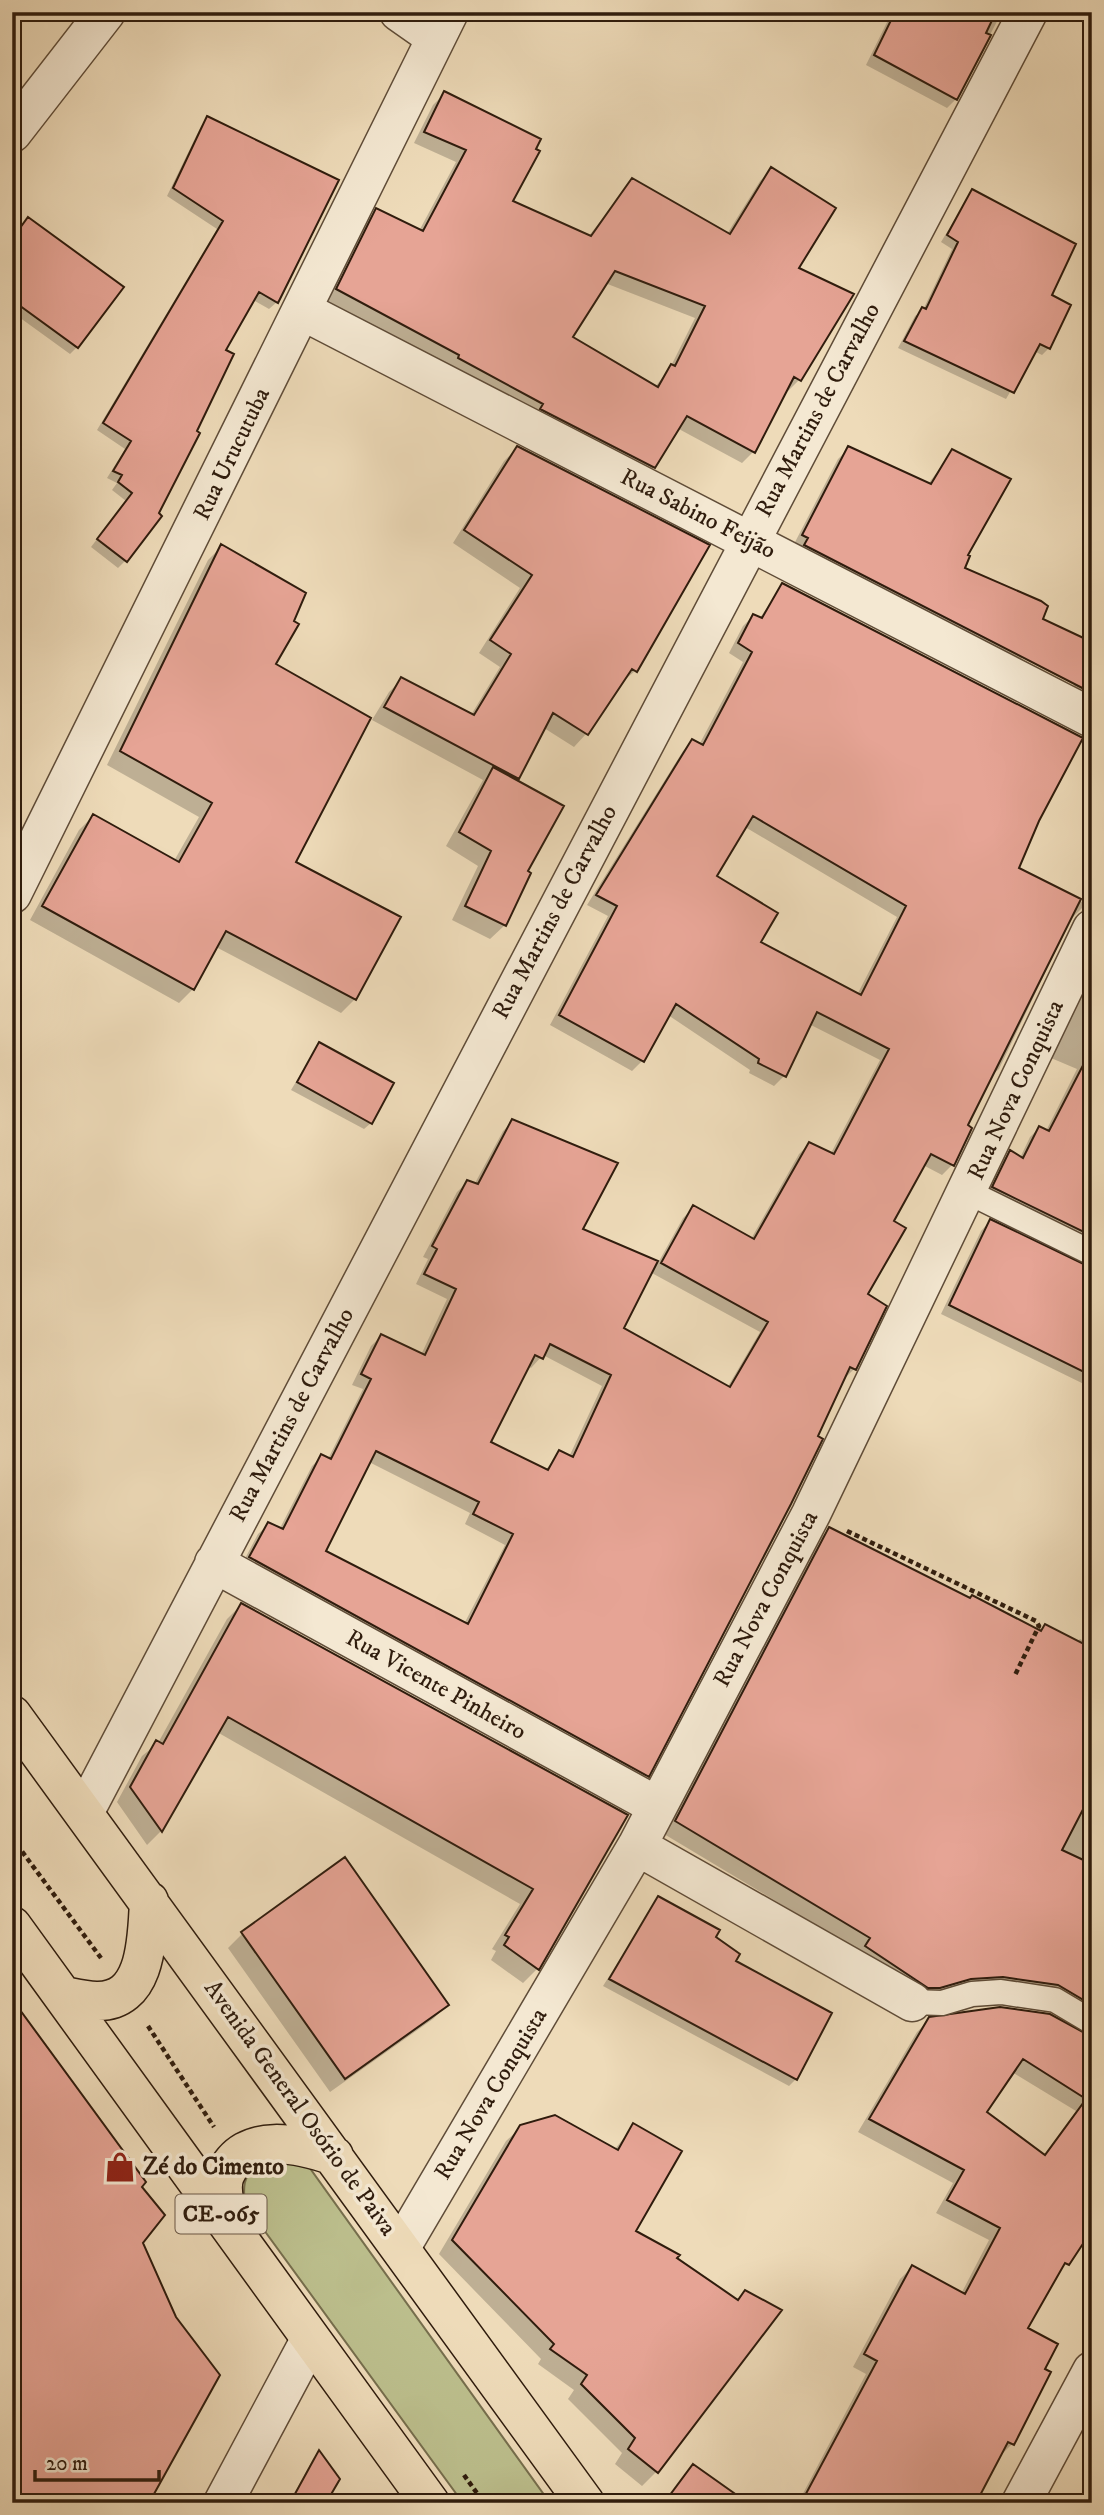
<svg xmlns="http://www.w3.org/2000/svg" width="1104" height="2515" viewBox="0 0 1104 2515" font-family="'IM FELL DW Pica',serif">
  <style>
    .green { fill: #bcbf8d; stroke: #766e4d; stroke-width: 2 }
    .shadow { fill: #0003; fill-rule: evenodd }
    .building { fill: #e6a495; stroke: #2f1c0d; stroke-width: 2; fill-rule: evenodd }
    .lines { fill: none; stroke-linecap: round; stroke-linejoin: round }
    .lane-casing { stroke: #5f4c38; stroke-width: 27 }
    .street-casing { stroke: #5f4c38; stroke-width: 41 }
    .primary-casing { stroke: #2f1c0d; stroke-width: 41 }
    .path { stroke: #2f1c0d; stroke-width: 4.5; stroke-dasharray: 5 3.5; stroke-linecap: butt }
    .lane { stroke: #f4e8d2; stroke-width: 24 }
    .street { stroke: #f4e8d2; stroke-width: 38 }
    .primary { stroke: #eedbb9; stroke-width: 38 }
    .labels { text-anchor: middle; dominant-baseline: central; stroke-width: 7; stroke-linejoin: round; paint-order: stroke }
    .shield { fill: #f4e8d2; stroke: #6a5948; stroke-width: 2 }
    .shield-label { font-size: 23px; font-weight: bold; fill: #2f1c0d }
    .street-label { font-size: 24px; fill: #2f1c0d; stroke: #f4e8d2 }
    .poi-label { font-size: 24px; font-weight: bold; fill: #2f1c0d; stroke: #f4e8d2; text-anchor: start }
  </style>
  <rect width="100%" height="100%" fill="#eedbb9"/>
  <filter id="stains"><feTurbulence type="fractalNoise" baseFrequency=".00286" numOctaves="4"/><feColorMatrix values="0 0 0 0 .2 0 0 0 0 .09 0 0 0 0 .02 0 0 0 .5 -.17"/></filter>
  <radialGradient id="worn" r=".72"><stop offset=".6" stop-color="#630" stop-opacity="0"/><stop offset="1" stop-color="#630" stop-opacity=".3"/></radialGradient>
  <path class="green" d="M 273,2160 L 309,2167 L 550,2503 L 463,2503 L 245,2204 C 241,2174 248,2172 273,2160 Z"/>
  <path class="shadow" d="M 39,12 L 62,12 L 52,22 Z
    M 892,12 L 1002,12 L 956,99 L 947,108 L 866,65 Z
    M 445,93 L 510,202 L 588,237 L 633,180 L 727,234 L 760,181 L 771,170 L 796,269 L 799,380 L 788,391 L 785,390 L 753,452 L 742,463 L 677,428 L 654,467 L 642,479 L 326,301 L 365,222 L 377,210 L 419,231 L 456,162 L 414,143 L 433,105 ZM 605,283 L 695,318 L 670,368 L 655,387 L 571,338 Z
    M 208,119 L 277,302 L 269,309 L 253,300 L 223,351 L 126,560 L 118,568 L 91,547 L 126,501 L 112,490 L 117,483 L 107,478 L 125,449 L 97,430 L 217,229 L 167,196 L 201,126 Z
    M 972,191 L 1049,295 L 1049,348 L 1042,355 L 1034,351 L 1006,399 L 898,348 L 915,316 L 923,310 L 952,249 L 941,242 Z
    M 28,220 L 77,347 L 70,354 L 12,312 L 12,239 Z
    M 1092,417 L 1092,443 L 1082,439 Z
    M 517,448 L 635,671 L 621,683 L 586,734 L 574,747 L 544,728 L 514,781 L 525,872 L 505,925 L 490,939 L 452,920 L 478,866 L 446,846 L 483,780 L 372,720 L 389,692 L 402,679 L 471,715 L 500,667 L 479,653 L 520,588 L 453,543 L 504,461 Z
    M 849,448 L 928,484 L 953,451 L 965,556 L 962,569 L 1023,657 L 1012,668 L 793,546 L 838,459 Z
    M 222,546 L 274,665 L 294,862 L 355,999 L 341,1013 L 216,947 L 193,989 L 179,1003 L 30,920 L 79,830 L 93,816 L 174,861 L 199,817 L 107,765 L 208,560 Z
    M 783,585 L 1017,869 L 1086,904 L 1071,919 L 999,1069 L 991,1076 L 966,1126 L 970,1129 L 952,1165 L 942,1175 L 923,1165 L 892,1222 L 865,1295 L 885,1306 L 854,1369 L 844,1379 L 647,1775 L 637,1786 L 240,1568 L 258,1534 L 269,1524 L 279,1530 L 312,1466 L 322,1456 L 328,1459 L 363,1389 L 352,1385 L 371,1346 L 381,1336 L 421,1355 L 447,1299 L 416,1284 L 428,1259 L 423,1257 L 457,1192 L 467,1182 L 474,1185 L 503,1131 L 513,1121 L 580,1230 L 658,1263 L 683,1218 L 693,1208 L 751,1239 L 799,1154 L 809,1144 L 830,1155 L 880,1060 L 809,1024 L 784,1076 L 774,1086 L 749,1073 L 750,1070 L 668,1015 L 642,1061 L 632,1071 L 550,1025 L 608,916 L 587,905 L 683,751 L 693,741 L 699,745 L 743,662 L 729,653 L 743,626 L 753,616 L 759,619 ZM 745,827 L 897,917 L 857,995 L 759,943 L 715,877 ZM 650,1272 L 760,1332 L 727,1388 L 621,1329 ZM 543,1355 L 602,1386 L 569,1457 L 559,1452 L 545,1471 L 489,1443 L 527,1366 L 531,1368 ZM 369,1462 L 470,1513 L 465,1524 L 505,1545 L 464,1624 L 324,1552 Z
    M 1092,649 L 1092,702 L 1070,693 Z
    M 1092,973 L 1092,1251 L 984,1196 L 1001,1162 L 1010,1152 L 1020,1158 L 1030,1137 L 1039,1128 L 1046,1131 L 1077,1069 L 1051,1058 Z
    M 319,1044 L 371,1123 L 364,1129 L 291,1090 Z
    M 990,1221 L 1085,1268 L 1092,1268 L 1092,1388 L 941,1314 L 981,1231 Z
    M 829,1529 L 1039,1632 L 1045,1626 L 1077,1642 L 1080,1639 L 1092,1645 L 1092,1773 L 1088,1796 L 1092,1798 L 1092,2028 L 1045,1997 L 915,1999 L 859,1951 L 664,1834 L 817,1541 Z
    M 241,1605 L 626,1816 L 537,1969 L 523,1983 L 491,1960 L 496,1951 L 492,1949 L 520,1904 L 217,1732 L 161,1831 L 147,1845 L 117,1802 L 142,1756 L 158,1743 L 227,1619 Z
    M 658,1899 L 713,1938 L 796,2079 L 789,2086 L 603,1986 Z
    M 242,1934 L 447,2005 L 433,2019 L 330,2092 L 228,1948 Z
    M 930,2019 L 1092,2038 L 1092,2229 L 1056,2275 L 1026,2329 L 1012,2444 L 1000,2456 L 974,2503 L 798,2503 L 866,2374 L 853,2367 L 900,2279 L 912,2267 L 961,2294 L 989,2240 L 936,2213 L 953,2183 L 858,2132 L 917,2032 ZM 1012,2072 L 1076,2111 L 1043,2156 L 984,2112 Z
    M 634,2126 L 634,2232 L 736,2301 L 745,2292 L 656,2472 L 642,2486 L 615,2464 L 622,2453 L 568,2399 L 574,2390 L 538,2364 L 541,2359 L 439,2254 L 506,2141 L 521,2127 L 614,2150 Z
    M 319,2453 L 324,2503 L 289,2503 L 313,2459 Z
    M 1092,2487 L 1092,2503 L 1083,2503 Z"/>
  <path class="building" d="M 895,12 L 996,12 L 986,33 L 991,35 L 957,100 L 874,55 Z
    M 444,91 L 541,139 L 536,149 L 540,151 L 513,201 L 591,236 L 632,178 L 730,234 L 771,167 L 836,208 L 799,268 L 854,294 L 801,381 L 794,377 L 755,453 L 687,416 L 655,468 L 540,409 L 543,404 L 458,358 L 459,355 L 336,289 L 376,208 L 423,231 L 466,150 L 424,132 ZM 615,271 L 705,306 L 675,366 L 671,364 L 658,387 L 573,337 Z
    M 207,116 L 339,180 L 278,303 L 259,292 L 226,350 L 234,354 L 197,431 L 200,433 L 159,513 L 162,516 L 127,562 L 97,539 L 132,493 L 118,482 L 122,475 L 113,471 L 131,441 L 103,423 L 223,221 L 173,188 Z
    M 972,189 L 1076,244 L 1052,295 L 1071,305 L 1050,349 L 1040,344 L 1014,393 L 904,341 L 922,307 L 926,309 L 958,242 L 947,235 Z
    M 28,217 L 124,287 L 78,348 L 12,300 L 12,239 Z
    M 517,446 L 710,545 L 637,672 L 632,669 L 588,735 L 553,713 L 519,779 L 384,707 L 401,677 L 474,715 L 511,654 L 490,640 L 532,575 L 464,530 Z
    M 848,446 L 931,484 L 952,449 L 1011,479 L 968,555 L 970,556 L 965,568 L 1041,601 L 1048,606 L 1043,619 L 1092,642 L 1092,693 L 804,545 L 808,538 L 802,535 Z
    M 221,544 L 306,593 L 294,621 L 299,624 L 276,664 L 371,718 L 296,862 L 401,917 L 356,1000 L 226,931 L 194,990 L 42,906 L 93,814 L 179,862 L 212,803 L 120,751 Z
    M 782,583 L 1083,738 L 1039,821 L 1019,868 L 1081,899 L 968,1125 L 972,1128 L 954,1166 L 931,1154 L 894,1221 L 906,1228 L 868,1294 L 887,1306 L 856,1370 L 850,1367 L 818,1436 L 823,1439 L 791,1504 L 649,1777 L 249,1557 L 268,1522 L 283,1529 L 321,1454 L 331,1459 L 371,1379 L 361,1374 L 381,1334 L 425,1355 L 456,1289 L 424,1274 L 437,1249 L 432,1246 L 467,1180 L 478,1184 L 512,1119 L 618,1163 L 583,1229 L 658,1261 L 624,1328 L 730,1387 L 768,1322 L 661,1263 L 693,1205 L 754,1239 L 809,1142 L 834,1154 L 889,1049 L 817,1012 L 786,1077 L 758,1063 L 759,1059 L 676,1004 L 644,1062 L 559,1015 L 617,906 L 596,895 L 692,739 L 703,745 L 752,652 L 738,643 L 753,614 L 762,618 ZM 753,816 L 906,906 L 861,995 L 761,942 L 778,913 L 717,876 ZM 550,1344 L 611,1375 L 573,1457 L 559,1450 L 548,1470 L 491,1442 L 535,1355 L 543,1359 ZM 376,1451 L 479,1502 L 473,1514 L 513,1534 L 468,1624 L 326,1551 Z
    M 493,767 L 564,806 L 528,871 L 531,873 L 506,926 L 465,906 L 491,851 L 459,832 Z
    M 319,1042 L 394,1083 L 372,1124 L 297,1082 Z
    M 1092,1048 L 1092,1236 L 992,1187 L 1010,1150 L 1023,1158 L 1039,1126 L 1049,1131 Z
    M 990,1219 L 1092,1268 L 1092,1376 L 949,1305 Z
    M 829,1527 L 970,1598 L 972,1595 L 1041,1631 L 1045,1624 L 1092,1648 L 1092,1792 L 1062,1850 L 1092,1864 L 1092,2005 L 1058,1985 L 1003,1977 L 971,1979 L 940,1988 L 928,1988 L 865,1946 L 870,1938 L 675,1821 Z
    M 241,1603 L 628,1815 L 539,1970 L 504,1945 L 509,1937 L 505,1935 L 533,1889 L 228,1717 L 162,1832 L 130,1787 L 156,1740 L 163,1744 Z
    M 345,1857 L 449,2005 L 345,2079 L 241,1932 Z
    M 658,1896 L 720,1930 L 716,1937 L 740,1954 L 736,1961 L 832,2013 L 797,2080 L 609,1979 Z
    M 12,1999 L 146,2182 L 142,2187 L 165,2215 L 143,2243 L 176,2317 L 220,2375 L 149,2503 L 12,2503 Z
    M 1000,2007 L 1050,2014 L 1092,2037 L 1092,2230 L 1069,2265 L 1065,2263 L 1028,2328 L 1058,2344 L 1045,2369 L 1051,2372 L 1014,2445 L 1008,2442 L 976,2503 L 801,2503 L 877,2361 L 864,2354 L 912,2265 L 965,2294 L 1000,2228 L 947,2200 L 964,2170 L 869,2119 L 929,2017 ZM 1023,2059 L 1086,2099 L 1045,2155 L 987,2112 Z
    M 555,2115 L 618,2150 L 633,2123 L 682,2151 L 636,2231 L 680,2255 L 677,2258 L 738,2300 L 745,2290 L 782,2310 L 658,2473 L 628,2449 L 635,2438 L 581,2384 L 587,2375 L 550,2349 L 554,2344 L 452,2240 L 520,2125 Z
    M 319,2450 L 340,2479 L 326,2503 L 290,2503 Z
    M 693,2464 L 748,2503 L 664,2503 Z"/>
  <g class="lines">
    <g class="lane-casing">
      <path id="lane" d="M 968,1192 L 1092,1253
        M 912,2002 L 942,2003 L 972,1994 L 1001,1992 L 1055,2000 L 1092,2022"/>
    </g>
    <g class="street-casing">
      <path id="street" d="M 399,12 L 436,38
        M 12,133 L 106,12
        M 303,311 L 1092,718
        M 12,894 L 449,12
        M 214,1563 L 657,1806
        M 84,1813 L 1028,12
        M 637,1846 L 912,2002
        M 401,2247 L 637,1846 L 811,1514 L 1092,929
        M 223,2503 L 310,2340
        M 1021,2503 L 1092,2371"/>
    </g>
    <g class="primary-casing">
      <path id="primary" d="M 12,1715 L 585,2503
        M 12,1926 L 430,2503
        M 64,1996 C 74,1998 86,2001 97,2001 C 148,2002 147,1936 149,1901
        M 230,2224 C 226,2209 219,2190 225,2175 C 244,2130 300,2144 334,2156"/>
    </g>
    <path class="path" d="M 847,1531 L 1036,1621 L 1039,1626 L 1015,1675
      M 12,1838 L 101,1958
      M 148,2026 L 214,2127
      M 464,2475 L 484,2503"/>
    <use href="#lane" class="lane"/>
    <use href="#street" class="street"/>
    <use href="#primary" class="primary"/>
  </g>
  <defs>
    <g id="shop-bare" transform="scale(2.415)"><path d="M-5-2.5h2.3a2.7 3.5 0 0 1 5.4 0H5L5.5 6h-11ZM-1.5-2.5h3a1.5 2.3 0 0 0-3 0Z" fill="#8f2418" stroke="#f4e8d2" stroke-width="2.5" paint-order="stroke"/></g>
  </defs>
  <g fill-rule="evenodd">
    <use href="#shop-bare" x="120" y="2167"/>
  </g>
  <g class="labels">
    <rect class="shield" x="175.5" y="2194.5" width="91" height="39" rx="5"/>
    <g class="shield-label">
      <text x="221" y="2214">CE-065</text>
    </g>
    <g class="street-label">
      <text transform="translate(818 410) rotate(-62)">Rua Martins de Carvalho</text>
      <text transform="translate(232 454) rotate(-64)">Rua Urucutuba</text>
      <text transform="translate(698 514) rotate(27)">Rua Sabino Feijão</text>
      <text transform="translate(555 912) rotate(-62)">Rua Martins de Carvalho</text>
      <text transform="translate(1016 1090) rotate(-65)">Rua Nova Conquista</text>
      <text transform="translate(292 1415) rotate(-62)">Rua Martins de Carvalho</text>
      <text transform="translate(766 1599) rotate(-62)">Rua Nova Conquista</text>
      <text transform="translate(436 1685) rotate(29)">Rua Vicente Pinheiro</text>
      <text transform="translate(491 2094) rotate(-59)">Rua Nova Conquista</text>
      <text transform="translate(300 2108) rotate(54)">Avenida General Osório de Paiva</text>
    </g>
    <g class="poi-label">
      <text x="143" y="2167">Zé do Cimento</text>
    </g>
  </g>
  <rect width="1104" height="2515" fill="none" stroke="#eedbb9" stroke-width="42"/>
  <rect x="14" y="14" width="1076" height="2487" fill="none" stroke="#2f1c0d" stroke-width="3.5"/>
  <rect x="21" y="21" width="1062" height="2473" fill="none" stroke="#2f1c0d" stroke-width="2"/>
  <path d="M35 2470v10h124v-10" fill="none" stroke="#2f1c0d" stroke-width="3.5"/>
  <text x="46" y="2470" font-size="21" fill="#2f1c0d" stroke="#f4e8d2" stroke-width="5" paint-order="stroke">20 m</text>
  <rect width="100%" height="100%" filter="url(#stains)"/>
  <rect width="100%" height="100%" fill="url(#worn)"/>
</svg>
